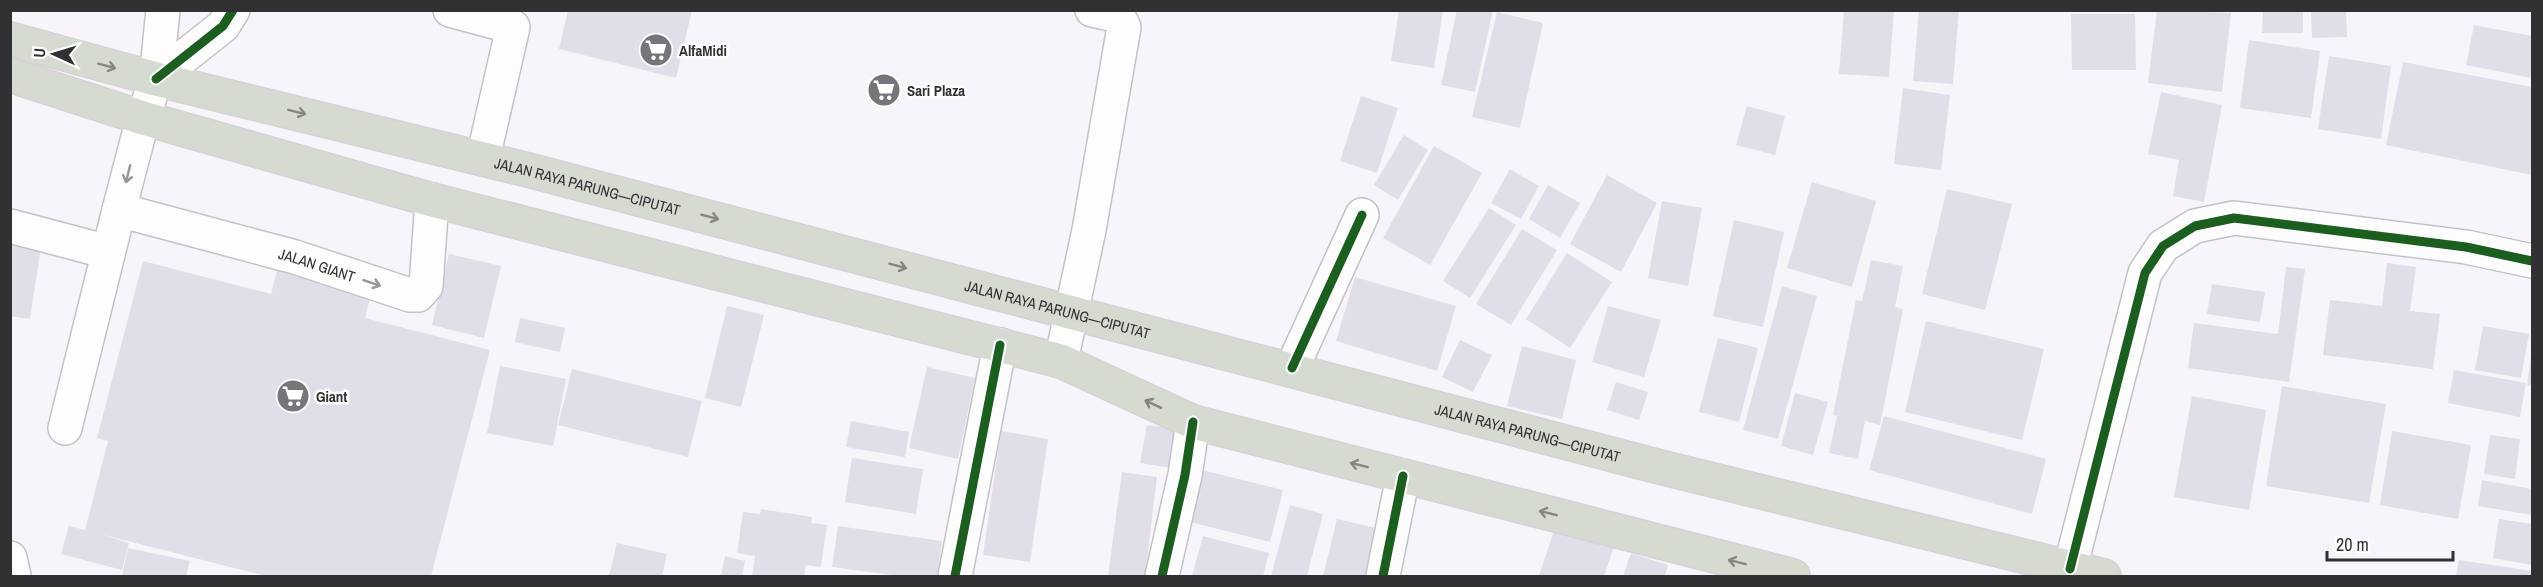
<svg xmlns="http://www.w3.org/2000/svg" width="2543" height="587" viewBox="0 0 2543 587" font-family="'Archivo Narrow',sans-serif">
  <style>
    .building { fill: #e1dee9 }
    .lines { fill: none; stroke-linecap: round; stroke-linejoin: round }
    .minor-casing { stroke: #c4c2c7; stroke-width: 36 }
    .highway-casing { stroke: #d3d2d5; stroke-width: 36 }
    .minor { stroke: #fefdfe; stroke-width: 33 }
    .highway { stroke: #d6dbd1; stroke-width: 33 }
    .cycleway-casing { stroke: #fff; stroke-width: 13 }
    .cycleway { stroke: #1b5e20; stroke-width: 9 }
    .oneway { stroke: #848682 }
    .oneway2 { stroke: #989698 }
    .labels { text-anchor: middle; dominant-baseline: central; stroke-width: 5; stroke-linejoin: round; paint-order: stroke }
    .poi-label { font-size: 15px; font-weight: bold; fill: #313033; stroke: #fff; text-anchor: start }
    .street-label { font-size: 15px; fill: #313033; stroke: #fff }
  </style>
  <rect width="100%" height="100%" fill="#f7f4fa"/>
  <path class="building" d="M 568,10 L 692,10 L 676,78 L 559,49 Z
    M 1399,10 L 1443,10 L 1434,68 L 1391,61 Z
    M 1457,10 L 1493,10 L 1475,92 L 1441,85 Z
    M 1844,10 L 1894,10 L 1889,77 L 1839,74 Z
    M 1919,10 L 1959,10 L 1953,84 L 1913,81 Z
    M 2157,10 L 2231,13 L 2222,92 L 2148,83 Z
    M 2263,10 L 2303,10 L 2303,33 L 2262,33 Z
    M 2311,10 L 2346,10 L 2347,37 L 2312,38 Z
    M 1497,12 L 1543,23 L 1520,128 L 1472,117 Z
    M 2071,14 L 2135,14 L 2136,70 L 2072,70 Z
    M 2474,25 L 2532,36 L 2532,78 L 2466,65 Z
    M 2249,40 L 2320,51 L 2311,118 L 2240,108 Z
    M 2329,56 L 2391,66 L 2381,139 L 2318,129 Z
    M 2403,62 L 2532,87 L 2532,175 L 2386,145 Z
    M 1903,88 L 1950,95 L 1941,170 L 1894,164 Z
    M 2161,92 L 2222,105 L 2204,202 L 2173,196 L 2179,160 L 2148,154 Z
    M 1361,96 L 1398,108 L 1377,173 L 1340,161 Z
    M 1747,106 L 1785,116 L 1775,155 L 1736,145 Z
    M 1404,135 L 1428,150 L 1398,200 L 1374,185 Z
    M 1434,146 L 1482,173 L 1430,265 L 1383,238 Z
    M 1510,169 L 1539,186 L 1521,219 L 1491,203 Z
    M 1607,175 L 1657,203 L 1621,272 L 1570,244 Z
    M 1812,182 L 1876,201 L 1852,287 L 1787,268 Z
    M 1548,185 L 1580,203 L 1560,238 L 1529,219 Z
    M 1947,189 L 2012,204 L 1985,310 L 1922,294 Z
    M 1662,201 L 1702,208 L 1688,286 L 1648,278 Z
    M 1489,208 L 1516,225 L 1470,298 L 1443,281 Z
    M 1734,220 L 1784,232 L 1763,327 L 1713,316 Z
    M 1522,229 L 1557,250 L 1511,325 L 1476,304 Z
    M 10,236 L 42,240 L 30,319 L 10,316 Z
    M 1567,253 L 1612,282 L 1570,348 L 1526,319 Z
    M 449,254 L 501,266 L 484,338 L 432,325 Z
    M 1871,260 L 1903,266 L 1895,307 L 1903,309 L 1880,425 L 1865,421 L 1858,459 L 1829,453 L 1837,416 L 1833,415 L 1856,300 L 1862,301 Z
    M 143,261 L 271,294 L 279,263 L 373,287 L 365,318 L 490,350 L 431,576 L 266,576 L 100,534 L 129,543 L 122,570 L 61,554 L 69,526 L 85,530 L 108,441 L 97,438 Z
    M 2387,263 L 2416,267 L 2410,311 L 2440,314 L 2433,369 L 2323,355 L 2330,300 L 2382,306 Z
    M 2286,267 L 2305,269 L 2289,382 L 2188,368 L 2194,323 L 2278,334 Z
    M 1355,277 L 1456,306 L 1437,371 L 1336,341 Z
    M 2212,284 L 2265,292 L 2260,322 L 2207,314 Z
    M 1782,286 L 1817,296 L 1778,439 L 1743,430 Z
    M 727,306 L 764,315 L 741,407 L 705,398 Z
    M 1608,306 L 1661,320 L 1644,377 L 1592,362 Z
    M 520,318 L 565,328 L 560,352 L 515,342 Z
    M 1926,321 L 2044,349 L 2022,440 L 1905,412 Z
    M 2483,326 L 2529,334 L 2521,378 L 2475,370 Z
    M 1718,338 L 1758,348 L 1739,422 L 1699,412 Z
    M 1460,340 L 1492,355 L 1473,392 L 1442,377 Z
    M 1522,346 L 1576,360 L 1562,419 L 1507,406 Z
    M 2531,356 L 2532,356 L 2532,386 L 2527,385 Z
    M 500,366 L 566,379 L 553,446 L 487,433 Z
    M 927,367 L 975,378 L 958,459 L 909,448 Z
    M 572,369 L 702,401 L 688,457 L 558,425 Z
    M 2454,370 L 2526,383 L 2520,417 L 2448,403 Z
    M 1616,382 L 1648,392 L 1639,420 L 1607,410 Z
    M 2282,386 L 2386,404 L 2369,503 L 2266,486 Z
    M 1795,393 L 1828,402 L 1813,455 L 1781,446 Z
    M 2192,396 L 2266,410 L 2249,510 L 2174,497 Z
    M 1884,416 L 2046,459 L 2032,514 L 1869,470 Z
    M 851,421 L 909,432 L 905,457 L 846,447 Z
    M 1147,425 L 1190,431 L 1184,470 L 1140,463 Z
    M 1001,431 L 1048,439 L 1030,562 L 983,555 Z
    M 2392,431 L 2471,445 L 2458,519 L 2380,505 Z
    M 2490,435 L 2520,439 L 2515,479 L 2484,474 Z
    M 852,458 L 923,469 L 916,514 L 845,502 Z
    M 1202,470 L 1283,490 L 1270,542 L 1190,522 Z
    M 1122,472 L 1157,477 L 1145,576 L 1108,576 Z
    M 2482,480 L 2532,489 L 2532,515 L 2478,506 Z
    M 1290,505 L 1323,514 L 1307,576 L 1271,576 Z
    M 761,509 L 812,517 L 811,523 L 827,525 L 821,567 L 806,565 L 804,576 L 752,576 L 755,556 L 737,553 L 743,512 L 760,514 Z
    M 1337,519 L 1380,529 L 1369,576 L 1323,576 Z
    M 2499,519 L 2532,524 L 2532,565 L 2493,558 Z
    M 1557,521 L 1616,540 L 1604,576 L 1539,576 Z
    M 838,526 L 942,541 L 937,576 L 900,576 L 832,567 Z
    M 1203,536 L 1269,553 L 1263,576 L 1192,576 Z
    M 617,543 L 667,554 L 662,576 L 609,576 Z
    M 128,548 L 190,561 L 186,576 L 122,576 Z
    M 1631,553 L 1668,565 L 1665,576 L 1623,576 Z
    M 725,556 L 745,561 L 742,576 L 721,576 Z
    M 2459,560 L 2532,571 L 2532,576 L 2456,576 Z"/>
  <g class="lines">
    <g class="minor-casing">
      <g id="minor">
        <path id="s1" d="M 163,10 L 156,79 L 143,118 L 119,210 L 295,257 L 410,295 L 418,295 L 426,286 L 432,200"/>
        <path d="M 450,10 L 513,27 L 483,158"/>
        <path d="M 156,79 L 223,26 L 233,10"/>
        <path d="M 10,226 L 108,252"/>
        <path d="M 1061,361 L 1089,230 L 1124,27 L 1118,16 L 1092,10"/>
        <path d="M 1292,368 L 1362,215"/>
        <path d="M 65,428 L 119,210"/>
        <path d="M 10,558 L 14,576"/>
        <path d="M 2070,569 L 2145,273 L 2163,246 L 2195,226 L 2234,218 L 2466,247 L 2532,261"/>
        <path d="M 955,576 L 1000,345"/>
        <path d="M 1162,576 L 1185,475 L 1193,422"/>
        <path d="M 1383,576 L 1403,476"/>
      </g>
    </g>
    <g class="highway-casing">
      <g id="highway">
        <path id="s2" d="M 10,39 L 156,79 L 528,170 L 1656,466 L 2104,576"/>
        <path d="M 10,75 L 143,118 L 432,200 L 1061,361 L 1193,422 L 1793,576"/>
      </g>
    </g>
    <use href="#minor" class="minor"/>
    <use href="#highway" class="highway"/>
    <g class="cycleway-casing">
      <path id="cycleway" d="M 156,79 L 223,26 L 233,10
        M 1292,368 L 1362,215
        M 2070,569 L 2145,273 L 2163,246 L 2195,226 L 2234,218 L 2466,247 L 2532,261
        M 955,576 L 1000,345
        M 1162,576 L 1185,475 L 1193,422
        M 1383,576 L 1403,476"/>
    </g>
    <use href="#cycleway" class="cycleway"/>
  </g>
  <defs><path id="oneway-shaft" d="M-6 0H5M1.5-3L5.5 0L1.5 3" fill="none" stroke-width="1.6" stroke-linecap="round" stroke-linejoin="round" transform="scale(1.5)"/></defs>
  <g class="oneway">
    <use href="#oneway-shaft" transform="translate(107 66) rotate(15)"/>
    <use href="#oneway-shaft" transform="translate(297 112) rotate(14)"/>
    <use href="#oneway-shaft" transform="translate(710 217) rotate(15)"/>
    <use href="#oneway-shaft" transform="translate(898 266) rotate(15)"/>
    <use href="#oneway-shaft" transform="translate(1153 404) rotate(-155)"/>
    <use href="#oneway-shaft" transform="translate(1359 465) rotate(-166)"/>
    <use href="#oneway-shaft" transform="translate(1548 513) rotate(-166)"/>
    <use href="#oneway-shaft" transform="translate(1737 562) rotate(-166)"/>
  </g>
  <g class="oneway2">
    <use href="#oneway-shaft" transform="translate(128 174) rotate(104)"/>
    <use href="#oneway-shaft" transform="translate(372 283) rotate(19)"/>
  </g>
  <defs>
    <g id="supermarket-disc" transform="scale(1.725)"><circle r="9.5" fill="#767579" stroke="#fff"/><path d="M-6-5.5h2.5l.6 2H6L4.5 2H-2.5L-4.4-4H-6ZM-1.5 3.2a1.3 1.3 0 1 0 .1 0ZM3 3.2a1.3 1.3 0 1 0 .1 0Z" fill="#fff"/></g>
  </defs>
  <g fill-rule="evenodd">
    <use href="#supermarket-disc" x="656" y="50"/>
    <use href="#supermarket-disc" x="884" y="90"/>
    <use href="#supermarket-disc" x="293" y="396"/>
  </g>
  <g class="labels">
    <g class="poi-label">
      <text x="679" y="50">AlfaMidi</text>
      <text x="907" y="90">Sari Plaza</text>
      <text x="316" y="396">Giant</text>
    </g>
    <g class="street-label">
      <text stroke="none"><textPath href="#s2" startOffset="596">JALAN RAYA PARUNG—CIPUTAT</textPath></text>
      <text stroke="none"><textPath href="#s1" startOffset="411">JALAN GIANT</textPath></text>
      <text stroke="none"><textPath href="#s2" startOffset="1082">JALAN RAYA PARUNG—CIPUTAT</textPath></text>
      <text stroke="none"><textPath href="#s2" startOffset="1568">JALAN RAYA PARUNG—CIPUTAT</textPath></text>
    </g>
  </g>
  <rect width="2543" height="587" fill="none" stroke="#313033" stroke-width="24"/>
  <g transform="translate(54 54) rotate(274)" stroke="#ffffff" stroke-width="4.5" paint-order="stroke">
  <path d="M0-4.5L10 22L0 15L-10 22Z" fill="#313033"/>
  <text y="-9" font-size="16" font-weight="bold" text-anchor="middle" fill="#313033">U</text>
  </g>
  <path d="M2327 551v9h126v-9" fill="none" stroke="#313033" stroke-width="3"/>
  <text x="2336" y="551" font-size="18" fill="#313033" stroke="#ffffff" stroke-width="4.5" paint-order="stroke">20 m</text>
</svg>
